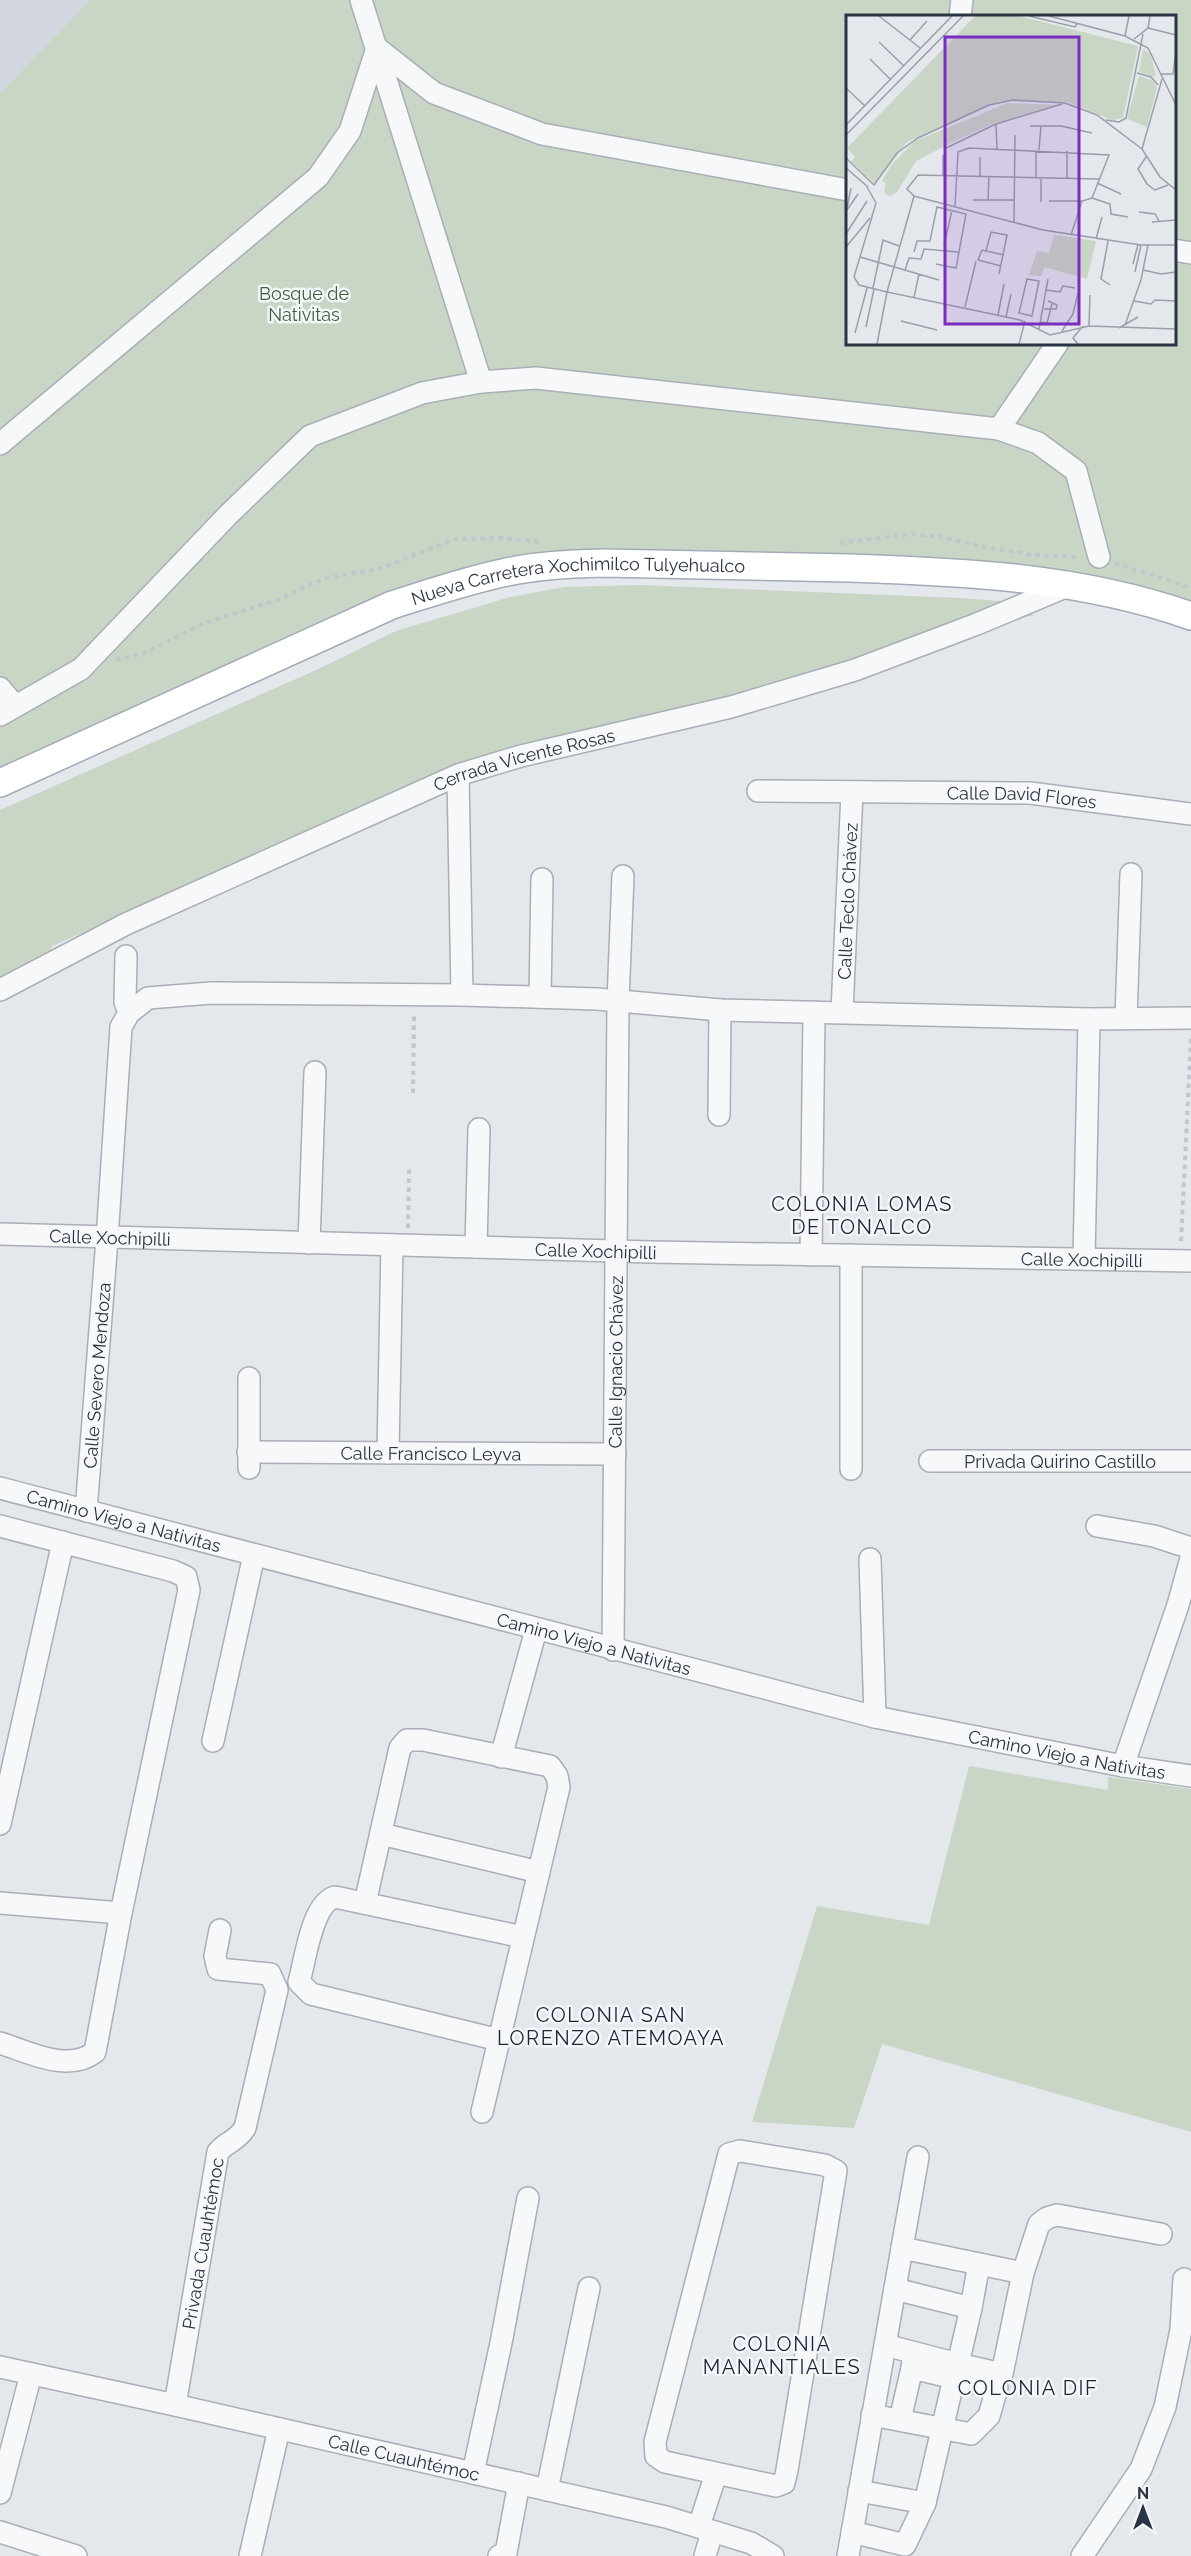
<svg xmlns="http://www.w3.org/2000/svg" width="1191" height="2556" viewBox="0 0 1191 2556" font-family="Raleway,sans-serif">
  <style>
    .built { fill: #d2d6de }
    .green { fill: #c9d6c5; fill-rule: evenodd }
    .lines { fill: none; stroke-linecap: round; stroke-linejoin: round }
    .minor-casing { stroke: #a9aeb7; stroke-width: 24 }
    .major-casing { stroke: #a3abb8; stroke-width: 30 }
    .path { stroke: #c2c5cb; stroke-width: 4; stroke-dasharray: 4.5 4.5; stroke-linecap: butt }
    .minor { stroke: #f7f8fa; stroke-width: 21 }
    .major { stroke: #fff; stroke-width: 27 }
    .labels { text-anchor: middle; dominant-baseline: central; stroke-width: 5; stroke-linejoin: round; paint-order: stroke }
    .park-label { font-size: 18px; fill: #3f6138; stroke: #f4f6f9 }
    .street-label { font-size: 18px; fill: #2b3445; stroke: #f4f6f9 }
    .neighbourhood-label { font-size: 20px; letter-spacing: 1.5px; fill: #1d2536; stroke: #f4f6f9 }
    .inset-road { fill: none; stroke: #9a9fa9; stroke-width: 1.5 }
    .view { fill: #7b2cbf; fill-opacity: 0.15; stroke: #7b2cbf; stroke-width: 3 }
    .inset-edge { fill: none; stroke: #2b3445; stroke-width: 3 }
  </style>
  <rect width="100%" height="100%" fill="#e4e7ec"/>
  <path class="built" d="M 0,0 L 90,0 L 0,93 Z"/>
  <path class="green" d="M 90,0 L 1191,0 L 1191,604 L 1123,581 L 1091,576 L 493,571 L 0,780 L 0,93 ZM 848,16 L 1174,16 L 1174,344 L 848,344 Z
    M 638,585 L 960,598 L 1037,604 L 1032,616 L 1011,618 L 912,658 L 594,730 L 280,846 L 288,864 L 144,925 L 138,909 L 52,946 L 49,955 L 0,983 L 0,810 L 314,671 L 396,631 L 510,597 L 564,587 Z
    M 969,1766 L 1108,1790 L 1108,1777 L 1191,1789 L 1191,2132 L 882,2044 L 854,2128 L 752,2122 L 817,1906 L 929,1925 Z"/>
  <g class="lines">
    <g class="minor-casing">
      <g id="minor">
        <path d="M 361,0 L 481,382"/>
        <path d="M 960,16 L 962,0"/>
        <path d="M 377,48 L 434,93 L 542,134 L 848,190"/>
        <path d="M 1174,250 L 1191,253"/>
        <path d="M 999,429 L 1057,344"/>
        <path d="M 0,444 L 318,177 L 350,131 L 377,48"/>
        <path d="M 0,688 L 15,706"/>
        <path d="M 0,715 L 81,669 L 228,515 L 310,436 L 422,393 L 481,382 L 536,378 L 999,429 L 1038,443 L 1076,471 L 1099,557"/>
        <path d="M 458,775 L 462,995"/>
        <path id="s1" d="M 758,791 L 1030,793 L 1191,814"/>
        <path d="M 126,956 L 125,1002 L 129,1013"/>
        <path id="s2" d="M 0,990 L 126,924 L 458,775 L 521,756 L 731,707 L 855,670 L 977,624 L 1070,585"/>
        <path d="M 540,997 L 542,879"/>
        <path id="s3" d="M 842,1011 L 852,792"/>
        <path d="M 1126,1018 L 1131,874"/>
        <path d="M 719,1115 L 720,1010"/>
        <path id="s4" d="M 0,1234 L 651,1252 L 1191,1261"/>
        <path d="M 309,1243 L 315,1072"/>
        <path d="M 476,1247 L 479,1129"/>
        <path d="M 811,1255 L 814,1012"/>
        <path d="M 1084,1259 L 1089,1019"/>
        <path id="s5" d="M 248,1452 L 615,1454"/>
        <path d="M 388,1453 L 392,1245"/>
        <path id="s6" d="M 930,1461 L 1191,1461"/>
        <path d="M 249,1468 L 249,1378"/>
        <path d="M 851,1469 L 851,1255"/>
        <path id="s7" d="M 0,1488 L 875,1717 L 1123,1766 L 1191,1776"/>
        <path id="s8" d="M 86,1511 L 107,1239 L 121,1027 L 129,1013 L 148,998 L 211,993 L 462,995 L 597,999 L 720,1010 L 1089,1019 L 1191,1018"/>
        <path d="M 0,1526 L 173,1571 L 186,1577 L 189,1590 L 121,1913 L 95,2052 C 68,2073 29,2052 0,2043"/>
        <path d="M 1097,1526 L 1154,1536 L 1191,1548"/>
        <path d="M 870,1559 L 875,1717"/>
        <path id="s9" d="M 613,1650 L 618,1001 L 623,876"/>
        <path d="M 213,1741 L 254,1555"/>
        <path d="M 501,1757 L 536,1630"/>
        <path d="M 1123,1766 L 1178,1605 L 1191,1558"/>
        <path d="M 0,1824 L 63,1542"/>
        <path d="M 381,1834 L 539,1872"/>
        <path d="M 0,1903 L 121,1913"/>
        <path d="M 365,1903 L 400,1748 L 407,1740 L 423,1740 L 550,1766 L 557,1776 L 559,1787 L 482,2112"/>
        <path d="M 499,2040 L 311,1994 L 299,1982 C 305,1961 312,1903 335,1897 L 523,1937"/>
        <path d="M 740,2151 L 825,2165 L 836,2171 L 787,2470 L 784,2483 L 776,2486 L 665,2462 L 656,2456 L 655,2442 L 729,2154 Z"/>
        <path d="M 902,2248 L 1023,2273 L 1039,2224 L 1047,2218 L 1057,2215 L 1161,2234"/>
        <path d="M 895,2289 L 971,2308 L 958,2364 L 1002,2374 L 1023,2273"/>
        <path d="M 971,2308 L 979,2264"/>
        <path d="M 885,2345 L 958,2364"/>
        <path id="s10" d="M 0,2367 L 175,2405 L 666,2517 L 751,2543 L 773,2556"/>
        <path id="s11" d="M 175,2405 L 218,2152 C 228,2140 235,2143 245,2128 L 277,1990 L 270,1974 L 218,1969 L 215,1956 L 220,1930"/>
        <path d="M 872,2415 L 971,2434 L 989,2416 L 997,2388 L 912,2368 L 914,2353"/>
        <path d="M 900,2420 L 912,2368"/>
        <path d="M 473,2473 L 501,2343 L 528,2198"/>
        <path d="M 547,2490 L 589,2288"/>
        <path d="M 859,2491 L 925,2503"/>
        <path d="M 0,2493 L 31,2374"/>
        <path d="M 699,2526 L 716,2474"/>
        <path d="M 0,2532 L 76,2556"/>
        <path d="M 852,2532 L 905,2545 L 925,2503 L 954,2378"/>
        <path d="M 250,2556 L 279,2429"/>
        <path d="M 499,2556 L 506,2553 L 519,2483"/>
        <path d="M 705,2556 L 712,2532"/>
        <path d="M 848,2556 L 918,2157"/>
        <path d="M 1082,2556 L 1141,2469 L 1165,2407 L 1181,2330 L 1184,2279"/>
      </g>
    </g>
    <g class="major-casing">
      <g id="major">
        <path id="s12" d="M 0,783 L 392,605 C 430,593 468,580 507,572 C 539,565 572,564 604,563 C 686,564 768,566 850,568 C 965,572 1081,577 1191,616"/>
      </g>
    </g>
    <path class="path" d="M 840,543 L 912,534 L 943,537 L 984,547 L 1032,555 L 1079,557
      M 1115,563 L 1191,588
      M 116,660 L 144,653 L 204,623 L 274,601 L 326,578 L 379,569 L 455,539 L 502,538 L 542,542
      M 413,1093 L 414,1013
      M 408,1228 L 409,1168
      M 1181,1241 L 1191,1038"/>
    <use href="#minor" class="minor"/>
    <use href="#major" class="major"/>
  </g>
  <g class="labels">
    <g class="park-label">
      <text x="304" y="293">Bosque de<tspan x="304" dy="21">Nativitas</tspan></text>
    </g>
    <g class="street-label">
      <text stroke="none"><textPath href="#s12" startOffset="620">Nueva Carretera Xochimilco Tulyehualco</textPath></text>
      <text stroke="none"><textPath href="#s2" startOffset="574">Cerrada Vicente Rosas</textPath></text>
      <text stroke="none"><textPath href="#s1" startOffset="264">Calle David Flores</textPath></text>
      <text stroke="none"><textPath href="#s3" startOffset="110">Calle Teclo Chávez</textPath></text>
      <text stroke="none"><textPath href="#s4" startOffset="110">Calle Xochipilli</textPath></text>
      <text stroke="none"><textPath href="#s4" startOffset="596">Calle Xochipilli</textPath></text>
      <text stroke="none"><textPath href="#s4" startOffset="1082">Calle Xochipilli</textPath></text>
      <text stroke="none"><textPath href="#s9" startOffset="288">Calle Ignacio Chávez</textPath></text>
      <text stroke="none"><textPath href="#s8" startOffset="136">Calle Severo Mendoza</textPath></text>
      <text stroke="none"><textPath href="#s5" startOffset="183">Calle Francisco Leyva</textPath></text>
      <text stroke="none"><textPath href="#s6" startOffset="130">Privada Quirino Castillo</textPath></text>
      <text stroke="none"><textPath href="#s7" startOffset="128">Camino Viejo a Nativitas</textPath></text>
      <text stroke="none"><textPath href="#s7" startOffset="614">Camino Viejo a Nativitas</textPath></text>
      <text stroke="none"><textPath href="#s7" startOffset="1100">Camino Viejo a Nativitas</textPath></text>
      <text stroke="none"><textPath href="#s11" startOffset="164">Privada Cuauhtémoc</textPath></text>
      <text stroke="none"><textPath href="#s10" startOffset="414">Calle Cuauhtémoc</textPath></text>
    </g>
    <g class="neighbourhood-label">
      <text x="862" y="1204">COLONIA LOMAS<tspan x="862" dy="23">DE TONALCO</tspan></text>
      <text x="611" y="2015">COLONIA SAN<tspan x="611" dy="23">LORENZO ATEMOAYA</tspan></text>
      <text x="782" y="2344">COLONIA<tspan x="782" dy="23">MANANTIALES</tspan></text>
      <text x="1028" y="2388">COLONIA DIF</text>
    </g>
  </g>
  <g transform="translate(846 15)">
    <rect width="330" height="330" fill="#e4e7ec"/>
    <path d="M 129,1 L 173,1 L 292,31 L 277,103 L 266,105 L 222,87 L 154,86 L 61,127 L 29,169 L 5,146 L 9,142 L 1,133 ZM 297,34 L 305,40 L 310,62 L 293,57 ZM 293,61 L 306,65 L 311,72 L 301,112 L 281,104 ZM 162,88 L 215,90 L 149,108 L 105,128 L 70,146 L 51,177 L 44,181 L 38,178 L 40,168 L 36,166 L 46,149 L 69,126 ZM 208,220 L 250,226 L 241,264 L 198,252 L 195,261 L 183,260 L 191,236 L 203,238 Z" fill="#c9d6c5"/>
    <path class="inset-road" d="M 33,1 L 74,33M 183,1 L 229,12 L 231,9M 203,1 L 279,21 L 302,33 L 330,90M 302,13 L 330,20M 279,21 L 283,1M 288,24 L 302,13 L 304,1M 64,25 L 81,6M 33,27 L 58,51M 24,44 L 45,65M 291,58 L 305,62 L 312,70M 315,59 L 327,59 L 330,37M 0,73 L 19,91M 260,105 L 273,107 L 280,103 L 297,19M 150,109 L 151,134M 0,110 L 106,1M 184,111 L 215,111 L 246,118M 0,120 L 117,1M 98,134 L 150,109 L 216,89M 296,134 L 316,64M 193,135 L 195,111M 300,142 L 292,154 L 301,169 L 309,175 L 322,170M 0,143 L 28,170M 0,153 L 22,172M 97,160 L 97,140M 134,161 L 134,142M 190,163 L 190,136M 221,163 L 221,136M 253,164 L 72,160 L 61,174 L 68,181 L 197,215 L 295,230 L 330,230M 251,168 L 275,179M 28,170 L 51,138 L 72,123 L 143,90 L 167,85 L 219,88 L 251,100 L 296,134 L 314,162 L 330,175M 21,172 L 30,188 L 8,262 L 13,270 L 41,277 L 31,329M 68,181 L 41,277 L 174,305 L 204,320 L 243,311 L 330,314M 246,183 L 264,189 L 265,199 L 282,202M 127,185 L 168,185M 142,185 L 143,162M 203,186 L 236,186M 195,187 L 195,163M 109,191 L 112,137 L 123,133 L 263,140 L 246,183M 1,195 L 12,179M 293,197 L 309,199 L 313,206M 0,198 L 5,173M 168,207 L 169,120M 306,207 L 330,205M 0,219 L 21,186M 225,220 L 236,186 L 246,183M 250,224 L 256,202M 262,226 L 255,264 L 264,270M 98,231 L 106,195M 0,232 L 24,203M 140,236 L 145,217 L 161,220 L 153,259M 68,237 L 71,226 L 84,226 L 91,192 L 120,199 L 110,253 L 90,249M 14,242 L 93,265M 287,249 L 292,229M 155,251 L 132,245 L 136,235 L 158,240M 59,255 L 63,243 L 75,244 L 78,234 L 112,237M 297,255 L 315,259 L 330,257M 289,257 L 295,230M 181,264 L 193,266 L 186,301 L 173,298 ZM 27,273 L 37,225 L 53,231M 200,275 L 214,277 L 217,271 L 229,273M 68,282 L 73,259M 288,286 L 305,289 L 309,285 L 330,286M 119,292 L 130,246M 198,294 L 210,294 L 211,290 L 202,286M 152,300 L 158,269M 160,302 L 165,279M 55,306 L 91,315M 195,307 L 201,308 L 206,289M 279,310 L 295,265 L 302,230M 243,311 L 244,280M 20,312 L 28,274M 273,313 L 292,302M 193,314 L 202,264M 216,316 L 227,299 L 232,278M 9,318 L 21,273M 173,329 L 179,306M 232,329 L 227,323 L 237,311"/>
    <path class="view" d="M 99,22 L 233,22 L 233,309 L 99,309 Z"/>
    <rect width="330" height="330" class="inset-edge"/>
  </g>
  <g transform="translate(1143 2508)" stroke="#f4f6f9" stroke-width="4.5" paint-order="stroke">
  <path d="M0-4.5L10 22L0 15L-10 22Z" fill="#2b3445"/>
  <text y="-9" font-size="16" font-weight="bold" text-anchor="middle" fill="#2b3445">N</text>
  </g>
</svg>
